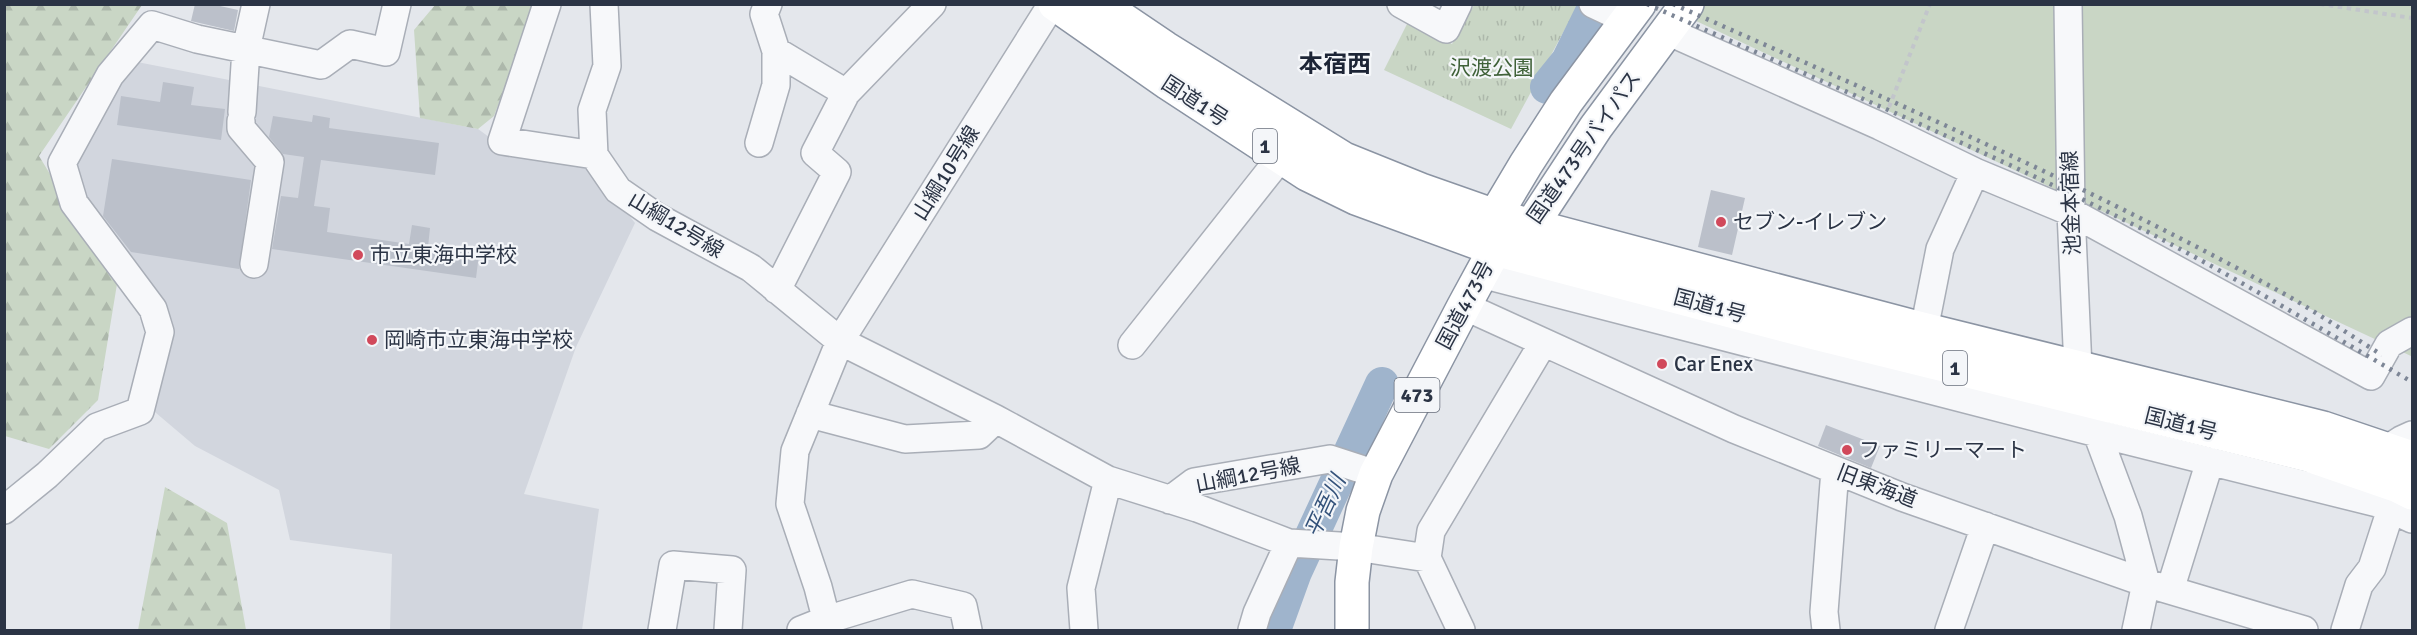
<svg xmlns="http://www.w3.org/2000/svg" width="2417" height="635" viewBox="0 0 2417 635" font-family="Signika,'Noto Sans JP',sans-serif">
  <style>
    .built { fill: #d2d6de }
    .green { fill: #c9d6c5 }
    .forest { fill: url(#forest-firs) }
    .park { fill: url(#park-tufts) }
    .lines { fill: none; stroke-linecap: round; stroke-linejoin: round }
    .river { stroke: #9fb4cc; stroke-width: 34 }
    .building { fill: #bbc0ca }
    .minor-casing { stroke: #a9aeb7; stroke-width: 30 }
    .highway-casing { stroke: #8b94a3; stroke-width: 36 }
    .path { stroke: #c2c5cb; stroke-width: 4; stroke-dasharray: 4.5 4.5; stroke-linecap: butt }
    .minor { stroke: #f7f8fa; stroke-width: 27 }
    .highway { stroke: #fff; stroke-width: 33 }
    .rail { stroke: #7d8696; stroke-width: 4.5; stroke-dasharray: 3 6; stroke-linecap: butt }
    .poi-dot { fill: #d1495b; stroke: #f4f6f9; stroke-width: 2 }
    .labels { text-anchor: middle; dominant-baseline: central; stroke-width: 4.5; stroke-linejoin: round; paint-order: stroke }
    .shield { fill: #f4f6f9; stroke: #676e7b; stroke-width: 1.5 }
    .shield-label { font-size: 20px; font-weight: bold; fill: #2b3445 }
    .park-label { font-size: 21px; fill: #3f6138; stroke: #f4f6f9 }
    .street-label { font-size: 21px; fill: #2b3445; stroke: #f4f6f9 }
    .poi-label { font-size: 21px; fill: #2b3445; stroke: #f4f6f9; text-anchor: start }
    .water-label { font-size: 22px; font-style: italic; fill: #34527a; stroke: #f4f6f9 }
    .quarter-label { font-size: 24px; font-weight: bold; fill: #1d2536; stroke: #f4f6f9 }
  </style>
  <defs>
    <pattern id="forest-firs" width="22" height="20" patternUnits="userSpaceOnUse" patternTransform="scale(1.5)"><rect width="22" height="20" fill="#c9d6c5"/><path d="M5 1l3.5 6h-7zM16 11l3.5 6h-7z" fill="#adb8ab"/></pattern>
    <pattern id="park-tufts" width="24" height="20" patternUnits="userSpaceOnUse" patternTransform="scale(1.5)"><rect width="24" height="20" fill="#c9d6c5"/><path d="M3 7l-1-3M5 7V3M7 7l1-3M15 17l-1-3M17 17v-4M19 17l1-3" fill="none" stroke="#adb8ab"/></pattern>
  </defs>
  <rect width="100%" height="100%" fill="#e4e7ec"/>
  <path class="built" d="M 132,61 L 478,129 L 515,156 L 587,162 L 635,223 L 576,347 L 524,494 L 599,509 L 582,630 L 390,630 L 392,554 L 290,540 L 279,490 L 195,446 L 149,407 L 167,333 L 89,213 L 70,166 Z"/>
  <path class="green" d="M 1662,5 L 2412,5 L 2412,355 L 2411,356 Z"/>
  <path class="forest" d="M 4,5 L 142,5 L 39,156 L 117,284 L 98,400 L 49,449 L 5,436 Z
    M 435,5 L 535,5 L 494,116 L 478,129 L 420,118 L 414,30 Z
    M 165,487 L 227,523 L 246,630 L 138,630 Z"/>
  <path class="park" d="M 1474,5 L 1578,5 L 1511,129 L 1384,70 L 1409,20 L 1452,44 Z"/>
  <g class="lines">
    <path class="river" d="M 1547,87 L 1568,61 L 1596,4
      M 1274,630 L 1295,572 L 1382,384"/>
  </g>
  <path class="building" d="M 195,4 L 211,4 L 238,10 L 234,31 L 191,21 Z
    M 163,82 L 194,87 L 191,105 L 225,109 L 221,140 L 117,125 L 121,96 L 160,102 Z
    M 313,115 L 330,118 L 329,128 L 439,143 L 435,175 L 321,160 L 314,206 L 330,208 L 327,232 L 409,244 L 412,225 L 430,228 L 428,247 L 479,254 L 476,278 L 272,249 L 281,196 L 298,198 L 304,157 L 283,154 L 269,137 L 273,116 L 312,122 Z
    M 112,159 L 251,180 L 239,269 L 131,252 L 103,216 Z
    M 1711,190 L 1745,198 L 1732,255 L 1698,247 Z
    M 1826,425 L 1880,446 L 1871,468 L 1818,446 Z"/>
  <g class="lines">
    <g class="minor-casing">
      <path id="minor" d="M 547,4 L 502,141 L 594,155 L 618,190 L 657,217 L 751,268 L 840,341 L 996,419 L 1108,480 L 1197,508 L 1289,543 L 1356,547 L 1427,558
        M 768,4 L 764,14 L 776,51 L 846,93
        M 1401,4 L 1446,29 L 1458,4
        M 1593,4 L 1627,20
        M 2068,4 L 2071,212 L 2078,368 L 2085,401 L 2128,516 L 2146,583 L 2136,630
        M 1667,31 L 1880,126 L 1975,172 L 2071,212 L 2371,376 L 2389,344 L 2412,331
        M 242,112 L 246,49 L 256,4
        M 241,121 L 241,128 L 270,162 L 254,264
        M 759,143 L 776,85 L 776,51
        M 594,155 L 592,110 L 607,66 L 604,4
        M 1481,274 L 2097,433 L 2377,503 L 2412,519
        M 777,290 L 837,172 L 815,153 L 846,93 L 932,4
        M 1464,306 L 1734,429 L 1902,497 L 2146,583 L 2304,630
        M 1924,330 L 1940,249 L 1975,172
        M 1132,345 L 1281,157
        M 810,414 L 905,439 L 979,435 L 996,419
        M 2387,449 L 2401,440 L 2412,435
        M 1170,500 L 1194,482 L 1330,459 L 1376,474
        M 4,510 L 47,475 L 97,427 L 140,411 L 160,332 L 153,309 L 74,203 L 62,163 L 110,75 L 152,25 L 197,39 L 321,65 L 350,44 L 386,52 L 397,4
        M 2170,590 L 2210,461
        M 662,630 L 673,565 L 732,570 L 728,630
        M 801,630 L 826,620 L 912,594 L 963,606 L 968,630
        M 829,630 L 818,587 L 790,504 L 795,451 L 840,341 L 1052,4
        M 1084,630 L 1081,588 L 1108,480
        M 1252,630 L 1257,613 L 1289,543
        M 1461,630 L 1427,558 L 1431,531 L 1543,343
        M 1826,630 L 1824,612 L 1835,470
        M 1949,630 L 1985,526
        M 2345,630 L 2359,585 L 2372,568 L 2391,509"/>
    </g>
    <g class="highway-casing">
      <path id="highway" d="M 1055,4 L 1168,83 L 1307,174 L 1356,198 L 1495,249 L 1811,332 L 2308,455 L 2398,486 L 2412,493
        M 1100,4 L 1165,48 L 1344,159 L 1421,190 L 1495,216 L 1914,327 L 2323,428 L 2412,458
        M 1495,235 L 1495,216 L 1526,164 L 1566,102 L 1639,4
        M 1352,630 L 1352,582 L 1356,547 L 1363,511 L 1376,474 L 1464,306 L 1495,249 L 1531,226 L 1596,127 L 1687,4"/>
    </g>
    <path class="path" d="M 2320,4 L 2412,18
      M 1889,107 L 1930,4"/>
    <use href="#minor" class="minor"/>
    <use href="#highway" class="highway"/>
    <path class="rail" d="M 1647,4 C 1815,79 1985,149 2148,232 C 2238,279 2325,331 2412,382
      M 1673,4 C 1875,94 2077,180 2270,286 C 2309,307 2345,332 2382,355"/>
  </g>
  <g class="poi-dot">
    <circle cx="1721" cy="222" r="6"/>
    <circle cx="358" cy="255" r="6"/>
    <circle cx="372" cy="340" r="6"/>
    <circle cx="1662" cy="364" r="6"/>
    <circle cx="1847" cy="450" r="6"/>
  </g>
  <g class="labels">
    <g class="shield">
      <rect x="1253" y="129" width="24" height="34" rx="4.5"/>
      <rect x="1943" y="351" width="24" height="34" rx="4.5"/>
      <rect x="1394.5" y="378" width="45" height="34" rx="4.5"/>
    </g>
    <g class="shield-label">
      <text x="1265" y="146">1</text>
      <text x="1955" y="368">1</text>
      <text x="1417" y="395">473</text>
    </g>
    <g class="park-label">
      <text x="1492" y="68">沢渡公園</text>
    </g>
    <g class="street-label">
      <text transform="translate(1195 101) rotate(33)">国道1号</text>
      <text transform="translate(1584 147) rotate(-55)">国道473号バイパス</text>
      <text transform="translate(946 173) rotate(-58)">山綱10号線</text>
      <text transform="translate(2071 203) rotate(-92)">池金本宿線</text>
      <text transform="translate(676 225) rotate(31)">山綱12号線</text>
      <text transform="translate(1465 305) rotate(-62)">国道473号</text>
      <text transform="translate(1710 306) rotate(15)">国道1号</text>
      <text transform="translate(2181 424) rotate(14)">国道1号</text>
      <text transform="translate(1248 475) rotate(-11)">山綱12号線</text>
      <text transform="translate(1877 486) rotate(21)">旧東海道</text>
    </g>
    <g class="poi-label">
      <text x="1733" y="222">セブン-イレブン</text>
      <text x="370" y="255">市立東海中学校</text>
      <text x="384" y="340">岡崎市立東海中学校</text>
      <text x="1674" y="364">Car Enex</text>
      <text x="1859" y="450">ファミリーマート</text>
    </g>
    <g class="water-label">
      <text transform="translate(1325 506) rotate(-65)">平吾川</text>
    </g>
    <g class="quarter-label">
      <text x="1335" y="64">本宿西</text>
    </g>
  </g>
  <rect width="2417" height="635" fill="none" stroke="#2b3445" stroke-width="12"/>
</svg>
